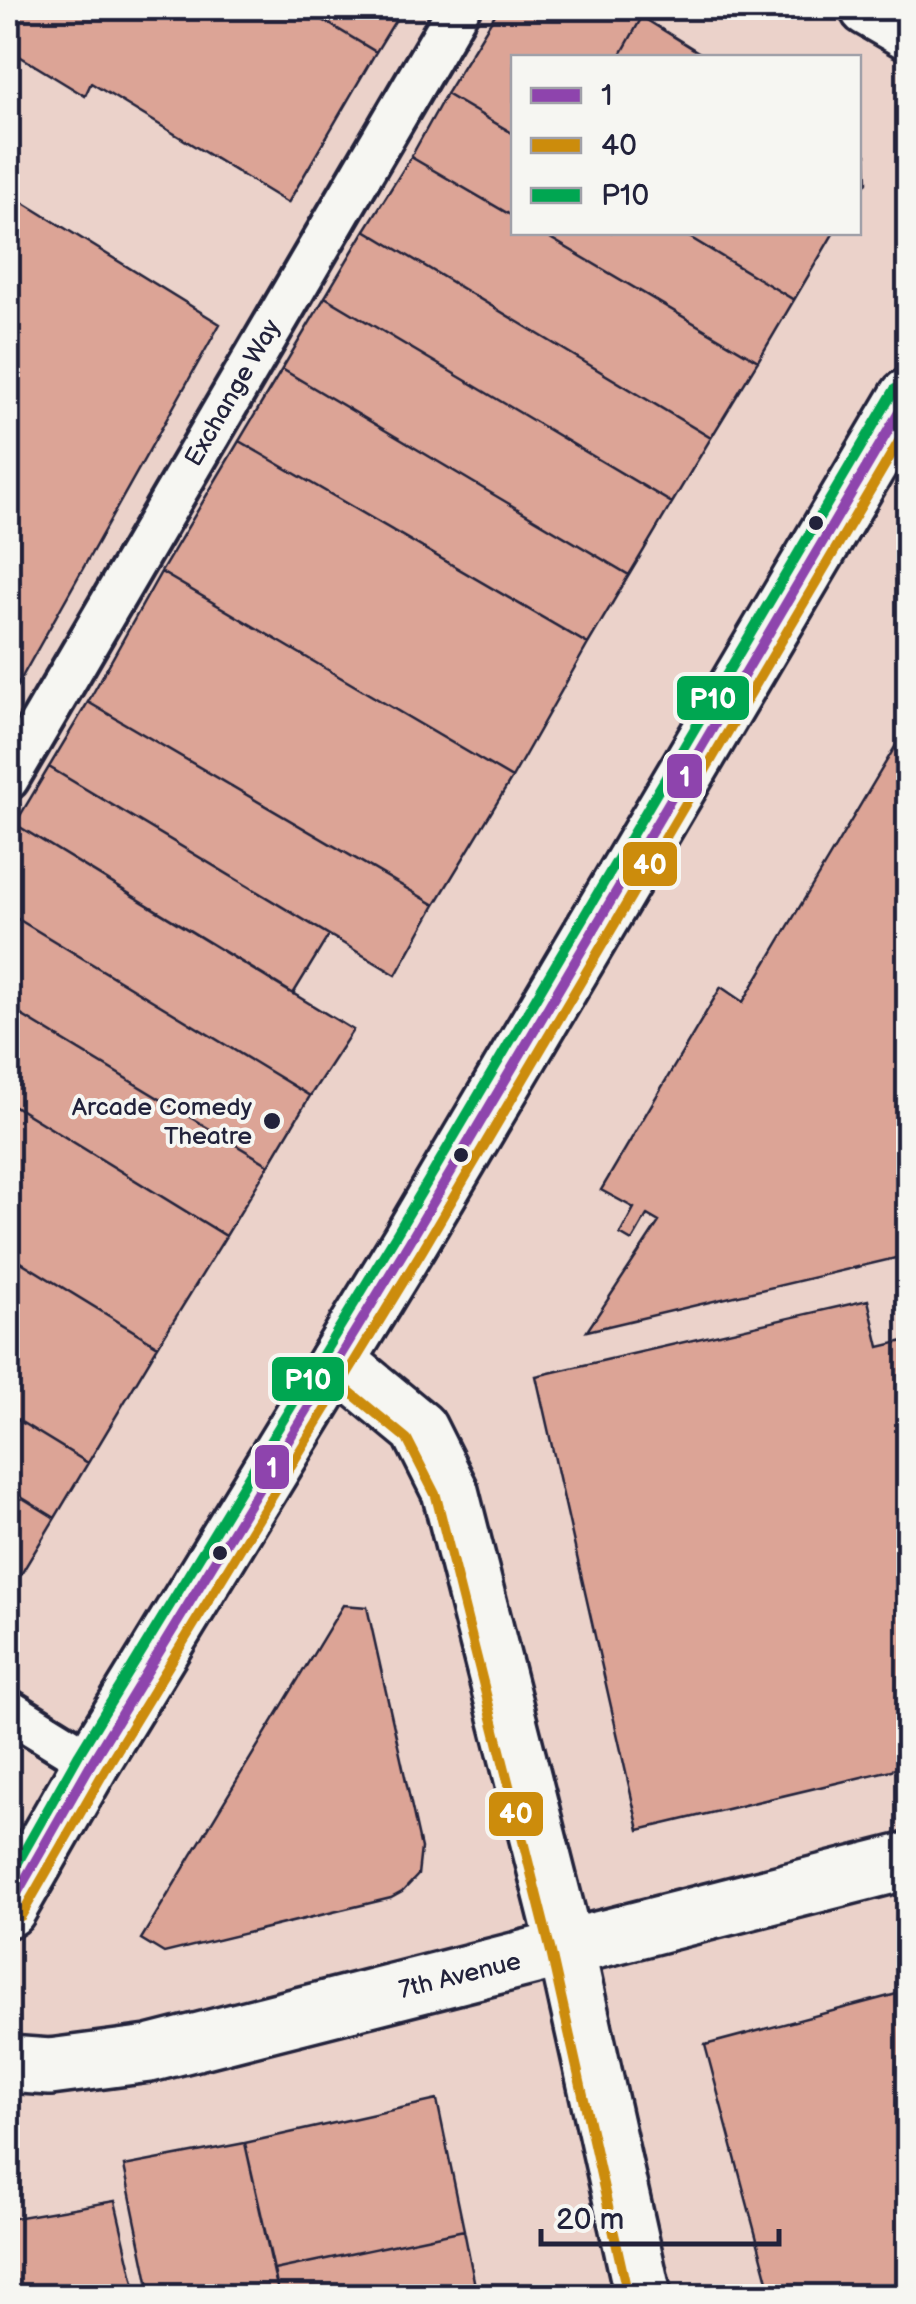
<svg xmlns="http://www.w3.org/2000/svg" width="916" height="2304" viewBox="0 0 916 2304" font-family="'Balsamiq Sans',sans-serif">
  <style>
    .built { fill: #ebd2ca; fill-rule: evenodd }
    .building { fill: #dca496; stroke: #22223b; stroke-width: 2.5 }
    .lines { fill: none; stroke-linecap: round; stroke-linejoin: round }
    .service-casing { stroke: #22223b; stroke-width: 48 }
    .minor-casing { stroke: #22223b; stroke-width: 62 }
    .tertiary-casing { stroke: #22223b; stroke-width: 62 }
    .secondary-casing { stroke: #22223b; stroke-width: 62 }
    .primary-casing { stroke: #22223b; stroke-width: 62 }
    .service { stroke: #f6f6f2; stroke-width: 40 }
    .minor { stroke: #f6f6f2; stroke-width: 55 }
    .tertiary { stroke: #f6f6f2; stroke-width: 55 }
    .secondary { stroke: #f6f6f2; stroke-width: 55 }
    .primary { stroke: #f6f6f2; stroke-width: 55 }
    .bus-1-casing { stroke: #f6f6f2; stroke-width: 18 }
    .bus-2-casing { stroke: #f6f6f2; stroke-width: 18 }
    .bus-3-casing { stroke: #f6f6f2; stroke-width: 18 }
    .bus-1 { stroke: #8e44ad; stroke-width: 10 }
    .bus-2 { stroke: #cc8c0c; stroke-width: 10 }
    .bus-3 { stroke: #00a651; stroke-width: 10 }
    .bus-dot { fill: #22223b; stroke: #f6f6f2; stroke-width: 4 }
    .labels { text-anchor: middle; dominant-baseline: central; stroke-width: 8; stroke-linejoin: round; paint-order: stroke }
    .street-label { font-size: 25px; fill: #22223b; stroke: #f6f6f2 }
    .poi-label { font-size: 25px; fill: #22223b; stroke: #f6f6f2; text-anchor: end }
    .line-badge { stroke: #f6f6f2; stroke-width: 4 }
    .badge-label { font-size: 28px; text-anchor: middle; font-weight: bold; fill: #fff }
  </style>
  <rect width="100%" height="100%" fill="#f1e6e0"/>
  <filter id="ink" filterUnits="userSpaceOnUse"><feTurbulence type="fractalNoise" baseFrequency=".01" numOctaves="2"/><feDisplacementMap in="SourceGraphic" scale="20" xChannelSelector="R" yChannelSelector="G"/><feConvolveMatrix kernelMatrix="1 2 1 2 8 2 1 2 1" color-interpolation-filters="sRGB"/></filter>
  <g filter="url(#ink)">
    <path class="built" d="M 8,8 L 908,8 L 908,2296 L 8,2296 ZM 514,58 L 858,58 L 858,232 L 514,232 Z"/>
    <path class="building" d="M 8,8 L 303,8 L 376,52 L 288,203 L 91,83 L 85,96 L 8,49 Z
      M 303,8 L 403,8 L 376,52 Z
      M 499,8 L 626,8 L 642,17 L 619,58 L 514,58 L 514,134 L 446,94 Z
      M 642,17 L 708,58 L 619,58 Z
      M 446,94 L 514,134 L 514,217 L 411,157 Z
      M 858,150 L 866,155 L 867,182 L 858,195 Z
      M 411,157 L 514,217 L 514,232 L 540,232 L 758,361 L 711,438 L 365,230 Z
      M 8,193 L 220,324 L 8,702 Z
      M 365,230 L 711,438 L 672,503 L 325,297 Z
      M 540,232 L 681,232 L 794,300 L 758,361 Z
      M 681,232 L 831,232 L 833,234 L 794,300 Z
      M 325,297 L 672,503 L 629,575 L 282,369 Z
      M 282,369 L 629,575 L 588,644 L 239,441 Z
      M 239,441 L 588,644 L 512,778 L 161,572 Z
      M 161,572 L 512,778 L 435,905 L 88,702 Z
      M 88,702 L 435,905 L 396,975 L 49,767 Z
      M 908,725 L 908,1276 L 904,1256 L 587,1331 L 659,1222 L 647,1215 L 632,1241 L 620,1234 L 634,1208 L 601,1190 L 721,987 L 743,1002 Z
      M 49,767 L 329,935 L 293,994 L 15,824 Z
      M 15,824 L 353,1030 L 310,1096 L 8,913 L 8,837 Z
      M 8,913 L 310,1096 L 269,1165 L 8,1007 Z
      M 8,1007 L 269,1165 L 226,1236 L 8,1102 Z
      M 8,1102 L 226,1236 L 158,1346 L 8,1254 Z
      M 8,1254 L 158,1346 L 88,1463 L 8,1414 Z
      M 868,1300 L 879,1347 L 908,1340 L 908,1766 L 639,1830 L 536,1376 Z
      M 8,1414 L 88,1463 L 55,1518 L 8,1489 Z
      M 8,1489 L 55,1518 L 14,1586 L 8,1582 Z
      M 343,1605 L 367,1607 L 421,1848 L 418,1875 L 402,1892 L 391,1898 L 164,1953 L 141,1939 Z
      M 908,1991 L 908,2296 L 772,2296 L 705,2045 Z
      M 437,2100 L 464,2230 L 274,2270 L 245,2143 Z
      M 245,2143 L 279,2296 L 151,2296 L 124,2166 Z
      M 115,2201 L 137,2296 L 8,2296 L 8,2219 Z
      M 464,2230 L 477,2296 L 279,2296 L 274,2270 Z"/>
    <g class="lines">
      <g class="service-casing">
        <path id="service" d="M 8,779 L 459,8
          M 8,1710 L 92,1762"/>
      </g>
      <g class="minor-casing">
        <path id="minor" d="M 868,8 L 908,31"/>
      </g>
      <g class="tertiary-casing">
        <path id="tertiary" d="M 337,1361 L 419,1429 L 450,1491 L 566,1949 L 643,2296"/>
      </g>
      <g class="secondary-casing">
        <path id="secondary" d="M 8,2064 L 50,2067 L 149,2054 L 908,1861"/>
      </g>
      <g class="primary-casing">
        <path id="primary" d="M 8,1909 L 92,1762 L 409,1243 L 908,397"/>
      </g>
      <use href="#service" class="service"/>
      <use href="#minor" class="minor"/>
      <use href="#tertiary" class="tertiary"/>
      <use href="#secondary" class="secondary"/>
      <use href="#primary" class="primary"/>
      <g class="bus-1-casing">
        <path id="bus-1" d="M 8,1909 L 92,1762 L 409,1243 L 908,397"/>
      </g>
      <g class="bus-2-casing">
        <path id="bus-2" d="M 327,1373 L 407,1439 L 436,1496 L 551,1952 L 628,2296
          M 21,1916 L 105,1770 L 422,1251 L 908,426"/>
      </g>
      <g class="bus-3-casing">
        <path id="bus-3" d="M 8,1880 L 79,1754 L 396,1235 L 895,389"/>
      </g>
      <use href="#bus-1" class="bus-1"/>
      <use href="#bus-2" class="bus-2"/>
      <use href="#bus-3" class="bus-3"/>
    </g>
  </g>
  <g class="bus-dot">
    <circle cx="816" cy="523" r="9"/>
    <circle cx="272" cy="1121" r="10"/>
    <circle cx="461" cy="1155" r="9"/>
    <circle cx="220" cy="1553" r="9"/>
  </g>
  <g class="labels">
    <g class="street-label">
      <text transform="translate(233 393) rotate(-60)">Exchange Way</text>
      <text transform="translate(460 1976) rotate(-14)">7th Avenue</text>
    </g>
    <g class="poi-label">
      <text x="252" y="1107">Arcade Comedy<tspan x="252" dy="29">Theatre</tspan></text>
    </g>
  </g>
  <g class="line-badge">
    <rect x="675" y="674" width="76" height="48" rx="10" fill="#00a651"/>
    <rect x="665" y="752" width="39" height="48" rx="10" fill="#8e44ad"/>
    <rect x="621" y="840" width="58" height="48" rx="10" fill="#cc8c0c"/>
    <rect x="270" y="1355" width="76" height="48" rx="10" fill="#00a651"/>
    <rect x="253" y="1443" width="38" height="48" rx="10" fill="#8e44ad"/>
    <rect x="487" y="1790" width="58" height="48" rx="10" fill="#cc8c0c"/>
  </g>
  <g class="badge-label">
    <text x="713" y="708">P10</text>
    <text x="685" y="786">1</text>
    <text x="650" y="874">40</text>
    <text x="308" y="1389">P10</text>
    <text x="272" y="1477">1</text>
    <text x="516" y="1823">40</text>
  </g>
  <rect width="916" height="2304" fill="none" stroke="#f6f6f2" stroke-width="40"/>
  <rect x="20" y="20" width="876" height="2264" fill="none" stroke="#22223b" stroke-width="4" filter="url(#ink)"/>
  <rect x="511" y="55" width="350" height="180" fill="#f6f6f2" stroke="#a1a1a9" stroke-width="2.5"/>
  <rect x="531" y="88" width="50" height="15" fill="#8e44ad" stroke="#a1a1a9" stroke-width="2.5"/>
  <text x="601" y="105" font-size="30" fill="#22223b">1</text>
  <rect x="531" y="138" width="50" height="15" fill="#cc8c0c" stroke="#a1a1a9" stroke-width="2.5"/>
  <text x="601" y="155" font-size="30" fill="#22223b">40</text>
  <rect x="531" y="188" width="50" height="15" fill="#00a651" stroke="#a1a1a9" stroke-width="2.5"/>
  <text x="601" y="205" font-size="30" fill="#22223b">P10</text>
  <path d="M541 2229v15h238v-15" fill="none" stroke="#22223b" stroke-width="5"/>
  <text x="556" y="2229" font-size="30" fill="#22223b" stroke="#f6f6f2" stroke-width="8" paint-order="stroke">20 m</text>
</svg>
